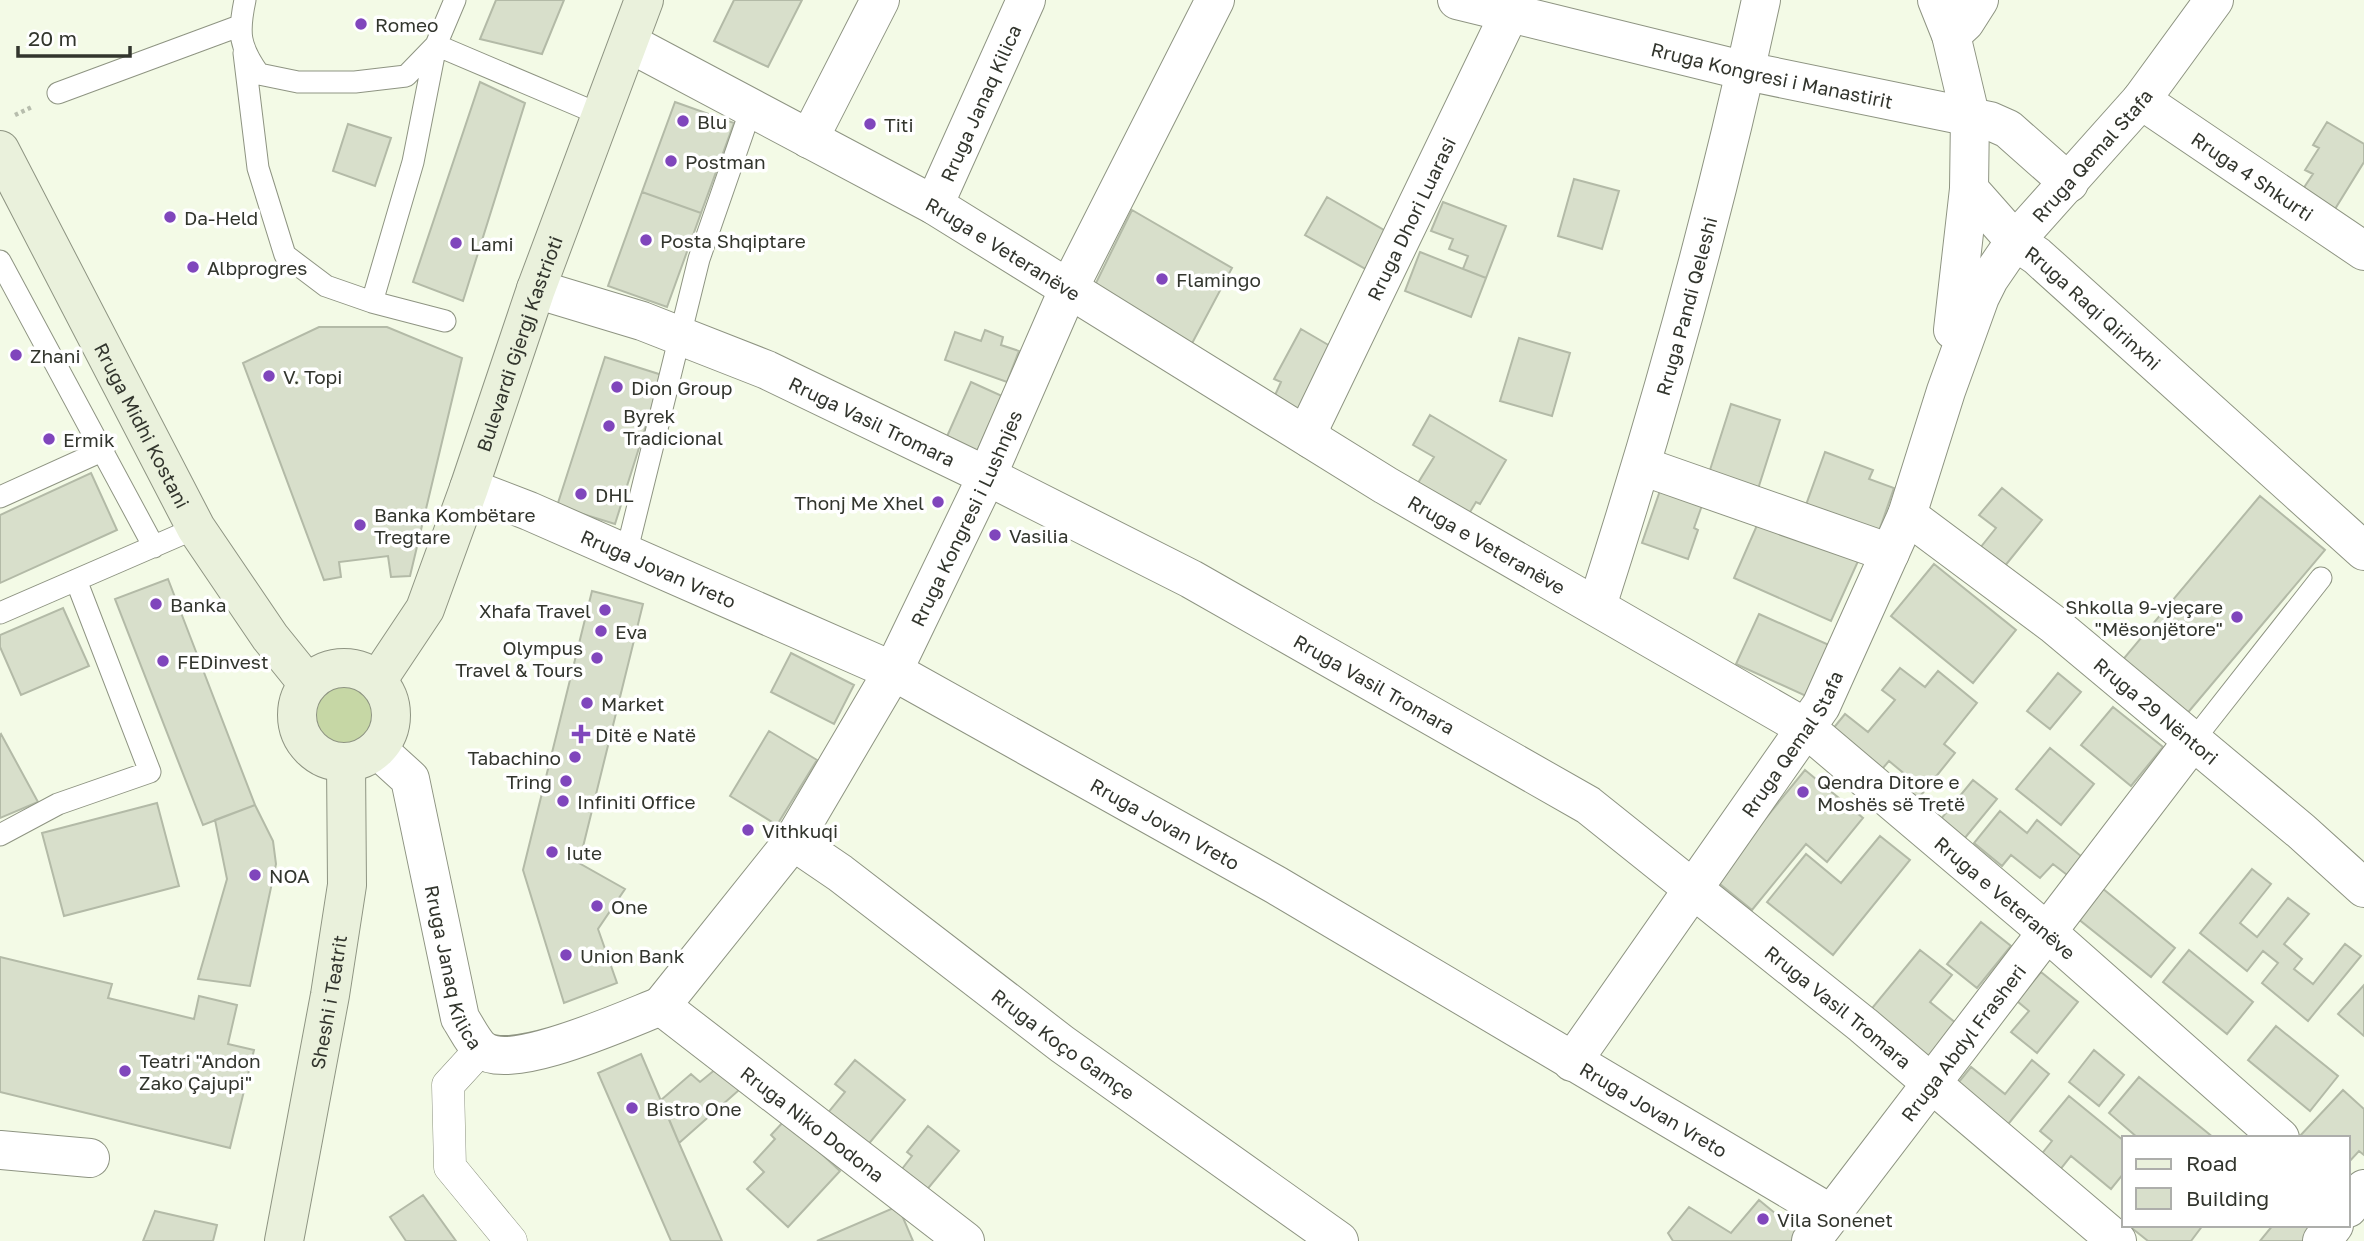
<svg xmlns="http://www.w3.org/2000/svg" width="2364" height="1241" viewBox="0 0 2364 1241" font-family="'Golos Text',sans-serif">
  <style>
    .green { fill: #c6d7a5 }
    .building { fill: #d8dfcb; stroke: #b3baa7; stroke-width: 2 }
    .lines { fill: none; stroke-linecap: round; stroke-linejoin: round }
    .service-casing { stroke: #8e9482; stroke-width: 23 }
    .pedestrian-casing { stroke: #8e9482; stroke-width: 33 }
    .minor-casing { stroke: #8e9482; stroke-width: 40 }
    .secondary-casing { stroke: #8e9482; stroke-width: 40 }
    .path { stroke: #b7bdad; stroke-width: 4.5; stroke-dasharray: 3.5 3.5; stroke-linecap: butt }
    .service { stroke: #fff; stroke-width: 21 }
    .pedestrian { stroke: #fff; stroke-width: 32 }
    .minor { stroke: #fff; stroke-width: 38 }
    .secondary { stroke: #eaf1dc; stroke-width: 38 }
    .poi-dot { fill: #8046bc; stroke: #fff; stroke-width: 2.5 }
    .labels { text-anchor: middle; dominant-baseline: central; stroke-width: 7; stroke-linejoin: round; paint-order: stroke }
    .poi-label { font-size: 19px; fill: #32352d; stroke: #fff; text-anchor: start }
    .street-label { font-size: 19px; fill: #32352d; stroke: #fff }
  </style>
  <rect width="100%" height="100%" fill="#f3fae6"/>
  <path class="green" d="M310 716a33 33 0 1 1 66 0a33 33 0 1 1-66 0Z"/>
  <path class="building" d="M 496,0 L 564,0 L 542,54 L 480,39 Z
    M 734,0 L 802,0 L 768,67 L 714,41 Z
    M 480,82 L 525,103 L 463,301 L 413,282 Z
    M 675,102 L 734,123 L 701,213 L 642,192 Z
    M 2327,122 L 2364,144 L 2364,162 L 2335,209 L 2303,189 L 2313,174 L 2305,170 L 2319,148 L 2313,145 Z
    M 348,124 L 391,138 L 375,186 L 333,171 Z
    M 1574,179 L 1619,191 L 1602,249 L 1558,236 Z
    M 642,192 L 701,213 L 667,307 L 608,286 Z
    M 1327,197 L 1389,233 L 1371,272 L 1305,235 Z
    M 1443,202 L 1506,226 L 1486,278 L 1463,269 L 1468,256 L 1449,249 L 1453,239 L 1431,231 Z
    M 1132,210 L 1232,268 L 1189,349 L 1092,291 Z
    M 1420,252 L 1486,278 L 1471,317 L 1405,291 Z
    M 319,327 L 387,327 L 462,358 L 410,576 L 391,577 L 388,556 L 339,562 L 341,577 L 324,580 L 243,363 Z
    M 1301,329 L 1337,350 L 1298,421 L 1271,404 L 1281,382 L 1274,379 Z
    M 985,330 L 1003,337 L 1001,345 L 1019,351 L 1007,382 L 945,360 L 955,332 L 981,341 Z
    M 1519,338 L 1570,353 L 1552,416 L 1500,401 Z
    M 605,357 L 662,375 L 615,524 L 557,506 Z
    M 971,382 L 1002,396 L 972,463 L 941,450 Z
    M 1731,404 L 1780,420 L 1758,489 L 1709,473 Z
    M 1430,415 L 1506,460 L 1480,504 L 1476,502 L 1464,522 L 1413,491 L 1434,457 L 1413,445 Z
    M 1825,452 L 1873,470 L 1869,479 L 1894,488 L 1879,531 L 1806,505 Z
    M 91,473 L 117,530 L 0,583 L 0,515 Z
    M 1664,479 L 1706,494 L 1694,528 L 1698,530 L 1688,559 L 1642,543 Z
    M 2002,488 L 2042,520 L 2000,572 L 1976,553 L 1996,528 L 1979,515 Z
    M 2260,496 L 2325,550 L 2185,716 L 2120,663 Z
    M 1761,516 L 1859,559 L 1831,621 L 1734,578 Z
    M 1934,564 L 2016,630 L 1973,683 L 1891,616 Z
    M 168,579 L 255,805 L 203,825 L 115,599 Z
    M 592,591 L 643,604 L 579,863 L 625,889 L 598,929 L 617,983 L 564,1003 L 523,870 Z
    M 63,608 L 89,666 L 21,695 L 0,647 L 0,635 Z
    M 1759,614 L 1829,645 L 1806,696 L 1736,664 Z
    M 791,653 L 854,685 L 834,724 L 771,692 Z
    M 1900,668 L 1925,687 L 1938,671 L 1977,703 L 1944,744 L 1955,753 L 1913,805 L 1895,791 L 1907,776 L 1889,761 L 1876,776 L 1827,736 L 1845,714 L 1868,732 L 1895,700 L 1882,690 Z
    M 2058,673 L 2081,692 L 2050,729 L 2027,711 Z
    M 2113,707 L 2163,747 L 2131,786 L 2081,745 Z
    M 769,731 L 817,760 L 777,825 L 730,796 Z
    M 1,734 L 38,802 L 0,818 L 0,735 Z
    M 2050,748 L 2094,784 L 2061,825 L 2016,789 Z
    M 1805,770 L 1863,818 L 1827,862 L 1806,844 L 1752,910 L 1715,880 Z
    M 1973,780 L 1997,799 L 1964,839 L 1940,820 Z
    M 157,803 L 179,886 L 64,916 L 42,833 Z
    M 255,805 L 273,841 L 276,864 L 250,986 L 198,979 L 227,879 L 215,820 Z
    M 2000,811 L 2027,833 L 2037,820 L 2087,861 L 2071,878 L 2053,864 L 2040,878 L 2011,855 L 2002,866 L 1974,843 Z
    M 1880,836 L 1910,860 L 1833,955 L 1767,902 L 1806,854 L 1841,883 Z
    M 2252,869 L 2271,884 L 2240,923 L 2257,937 L 2288,898 L 2309,914 L 2284,944 L 2302,959 L 2294,969 L 2313,984 L 2345,944 L 2361,956 L 2308,1021 L 2262,983 L 2278,963 L 2263,951 L 2247,971 L 2200,933 Z
    M 2102,888 L 2175,948 L 2151,977 L 2077,918 Z
    M 1981,922 L 2011,946 L 1977,988 L 1947,964 Z
    M 1920,950 L 1952,975 L 1930,1002 L 1962,1028 L 1932,1065 L 1868,1013 Z
    M 2189,950 L 2253,1002 L 2227,1034 L 2163,982 Z
    M 0,957 L 112,984 L 108,998 L 194,1019 L 199,996 L 237,1005 L 228,1044 L 254,1050 L 230,1148 L 0,1092 Z
    M 2041,972 L 2078,1002 L 2037,1053 L 2011,1032 L 2029,1011 L 2017,1001 Z
    M 2364,985 L 2364,1036 L 2338,1014 Z
    M 2276,1026 L 2338,1076 L 2310,1111 L 2248,1060 Z
    M 2094,1050 L 2124,1075 L 2099,1106 L 2069,1082 Z
    M 641,1054 L 679,1143 L 722,1241 L 671,1241 L 598,1073 Z
    M 855,1060 L 905,1100 L 862,1152 L 822,1120 L 845,1092 L 835,1084 Z
    M 2032,1060 L 2049,1074 L 2005,1128 L 1954,1088 L 1971,1067 L 2005,1094 Z
    M 717,1068 L 739,1090 L 679,1143 L 661,1100 L 691,1074 L 700,1082 Z
    M 2139,1077 L 2214,1138 L 2138,1138 L 2109,1113 Z
    M 2343,1090 L 2364,1109 L 2364,1155 L 2359,1151 L 2348,1163 L 2348,1138 L 2298,1138 Z
    M 2069,1096 L 2124,1141 L 2124,1173 L 2111,1189 L 2071,1156 L 2055,1176 L 2036,1161 L 2052,1141 L 2040,1131 Z
    M 785,1120 L 840,1171 L 788,1227 L 747,1189 L 764,1172 L 754,1162 L 775,1139 L 771,1135 Z
    M 928,1126 L 959,1151 L 920,1198 L 895,1178 L 912,1156 L 907,1152 Z
    M 423,1195 L 456,1241 L 406,1241 L 390,1217 Z
    M 1759,1200 L 1798,1232 L 1791,1241 L 1673,1241 L 1668,1233 L 1689,1207 L 1731,1233 Z
    M 898,1206 L 913,1241 L 817,1241 Z
    M 155,1211 L 217,1225 L 213,1241 L 143,1241 Z
    M 2128,1225 L 2203,1225 L 2191,1241 L 2148,1241 Z
    M 2273,1225 L 2316,1225 L 2303,1241 L 2260,1241 Z"/>
  <g class="lines">
    <g class="service-casing">
      <path id="service" d="M 245,0 C 238,33 239,46 259,74 L 298,82 L 355,82 L 406,76 L 436,45
        M 436,45 L 601,115
        M 244,53 L 258,168 L 285,255 L 326,286 L 372,302
        M 58,93 L 239,26
        M 0,261 L 154,547
        M 445,321 L 372,302 L 413,162 L 436,45 L 455,0
        M 0,497 L 104,450
        M 626,554 L 699,259 L 751,109
        M 0,613 L 196,528
        M 2192,742 L 2321,578
        M 0,835 L 58,804 L 150,772 L 76,580"/>
    </g>
    <g class="pedestrian-casing">
      <path id="pedestrian" d="M 481,1049 L 448,1085 L 450,1167 L 511,1241"/>
    </g>
    <g class="minor-casing">
      <g id="minor">
        <path id="s1" d="M 1457,0 L 1746,71 L 1990,121 L 2008,129 L 2069,183"/>
        <path id="s2" d="M 1937,0 L 1951,35 L 1970,115 L 1969,189 L 2015,241 L 2037,256 L 2364,551"/>
        <path d="M 1951,35 L 1965,22 L 1979,0"/>
        <path id="s3" d="M 629,43 L 934,205 L 1385,485 L 1806,728 L 2048,933 L 2280,1138"/>
        <path id="s4" d="M 2141,100 L 2364,251"/>
        <path d="M 809,139 L 880,0"/>
        <path id="s5" d="M 934,205 L 1026,0"/>
        <path id="s6" d="M 536,289 L 642,321 L 767,370 L 987,476 L 1191,579 L 1588,805 L 1863,1025 L 2117,1241"/>
        <path d="M 1953,330 L 1969,189"/>
        <path id="s7" d="M 1311,439 L 1312,423 L 1516,0"/>
        <path d="M 1642,466 L 1890,553"/>
        <path id="s8" d="M 469,488 L 529,511 L 893,671 L 1276,885 L 1831,1214"/>
        <path id="s9" d="M 1907,515 L 2053,624 L 2301,831 L 2364,888"/>
        <path id="s10" d="M 1597,606 C 1661,407 1717,204 1761,0"/>
        <path id="s11" d="M 377,749 L 410,779 L 460,1018 C 466,1027 473,1042 481,1049 C 510,1073 627,1019 661,1006"/>
        <path id="s12" d="M 793,841 L 840,873 L 1062,1044 L 1339,1241"/>
        <path id="s13" d="M 661,1006 L 793,841 L 893,671 L 987,476 L 1068,290 L 1215,0"/>
        <path id="s14" d="M 661,1006 L 965,1241"/>
        <path id="s15" d="M 1572,1062 L 1821,706 L 1907,515 L 1946,391 L 1980,297 L 1989,279 L 2015,241 L 2141,100 L 2214,0"/>
        <path d="M 0,1150 L 90,1158"/>
        <path d="M 2348,1208 L 2364,1189"/>
        <path id="s16" d="M 1811,1241 L 2192,742"/>
        <path d="M 2322,1241 L 2334,1225"/>
      </g>
    </g>
    <g class="secondary-casing">
      <g id="secondary">
        <path id="s17" d="M 0,150 L 196,528 L 270,637 L 308,684"/>
        <circle cx="344" cy="715" r="47"/>
        <path id="s18" d="M 377,681 L 425,609 L 469,488 L 536,289 L 644,0"/>
        <path id="s19" d="M 284,1241 L 330,995 L 347,885 L 346,762"/>
      </g>
    </g>
    <path class="path" d="M 15,115 L 32,107"/>
    <use href="#service" class="service"/>
    <use href="#pedestrian" class="pedestrian"/>
    <use href="#minor" class="minor"/>
    <use href="#secondary" class="secondary"/>
  </g>
  <g class="poi-dot">
    <circle cx="361" cy="24" r="7"/>
    <circle cx="683" cy="121" r="7"/>
    <circle cx="870" cy="124" r="7"/>
    <circle cx="671" cy="161" r="7"/>
    <circle cx="170" cy="217" r="7"/>
    <circle cx="646" cy="240" r="7"/>
    <circle cx="456" cy="243" r="7"/>
    <circle cx="193" cy="267" r="7"/>
    <circle cx="1162" cy="279" r="7"/>
    <circle cx="16" cy="355" r="7"/>
    <circle cx="269" cy="376" r="7"/>
    <circle cx="617" cy="387" r="7"/>
    <circle cx="609" cy="426" r="7"/>
    <circle cx="49" cy="439" r="7"/>
    <circle cx="581" cy="494" r="7"/>
    <circle cx="938" cy="502" r="7"/>
    <circle cx="360" cy="525" r="7"/>
    <circle cx="995" cy="535" r="7"/>
    <circle cx="156" cy="604" r="7"/>
    <circle cx="605" cy="610" r="7"/>
    <circle cx="2237" cy="617" r="7"/>
    <circle cx="601" cy="631" r="7"/>
    <circle cx="597" cy="658" r="7"/>
    <circle cx="163" cy="661" r="7"/>
    <circle cx="587" cy="703" r="7"/>
    <path d="M577.5 723.5h7v7h7v7h-7v7h-7v-7h-7v-7h7z"/>
    <circle cx="575" cy="757" r="7"/>
    <circle cx="566" cy="781" r="7"/>
    <circle cx="1803" cy="792" r="7"/>
    <circle cx="563" cy="801" r="7"/>
    <circle cx="748" cy="830" r="7"/>
    <circle cx="552" cy="852" r="7"/>
    <circle cx="255" cy="875" r="7"/>
    <circle cx="597" cy="906" r="7"/>
    <circle cx="566" cy="955" r="7"/>
    <circle cx="125" cy="1071" r="7"/>
    <circle cx="632" cy="1108" r="7"/>
    <circle cx="1763" cy="1219" r="7"/>
  </g>
  <g class="labels">
    <g class="poi-label">
      <text x="375" y="24">Romeo</text>
      <text x="697" y="121">Blu</text>
      <text x="884" y="124">Titi</text>
      <text x="685" y="161">Postman</text>
      <text x="184" y="217">Da-Held</text>
      <text x="660" y="240">Posta Shqiptare</text>
      <text x="470" y="243">Lami</text>
      <text x="207" y="267">Albprogres</text>
      <text x="1176" y="279">Flamingo</text>
      <text x="30" y="355">Zhani</text>
      <text x="283" y="376">V. Topi</text>
      <text x="631" y="387">Dion Group</text>
      <text x="623" y="415">Byrek<tspan x="623" dy="22">Tradicional</tspan></text>
      <text x="63" y="439">Ermik</text>
      <text x="595" y="494">DHL</text>
      <text x="924" y="502" text-anchor="end">Thonj Me Xhel</text>
      <text x="374" y="514">Banka Kombëtare<tspan x="374" dy="22">Tregtare</tspan></text>
      <text x="1009" y="535">Vasilia</text>
      <text x="170" y="604">Banka</text>
      <text x="2223" y="606" text-anchor="end">Shkolla 9-vjeçare<tspan x="2223" dy="22">"Mësonjëtore"</tspan></text>
      <text x="591" y="610" text-anchor="end">Xhafa Travel</text>
      <text x="615" y="631">Eva</text>
      <text x="583" y="647" text-anchor="end">Olympus<tspan x="583" dy="22">Travel &amp; Tours</tspan></text>
      <text x="177" y="661">FEDinvest</text>
      <text x="601" y="703">Market</text>
      <text x="595" y="734">Ditë e Natë</text>
      <text x="561" y="757" text-anchor="end">Tabachino</text>
      <text x="552" y="781" text-anchor="end">Tring</text>
      <text x="1817" y="781">Qendra Ditore e<tspan x="1817" dy="22">Moshës së Tretë</tspan></text>
      <text x="577" y="801">Infiniti Office</text>
      <text x="762" y="830">Vithkuqi</text>
      <text x="566" y="852">Iute</text>
      <text x="269" y="875">NOA</text>
      <text x="611" y="906">One</text>
      <text x="580" y="955">Union Bank</text>
      <text x="139" y="1060">Teatri "Andon<tspan x="139" dy="22">Zako Çajupi"</tspan></text>
      <text x="646" y="1108">Bistro One</text>
      <text x="1777" y="1219">Vila Sonenet</text>
    </g>
    <g class="street-label">
      <text stroke="none"><textPath href="#s1" startOffset="324">Rruga Kongresi i Manastirit</textPath></text>
      <text stroke="none"><textPath href="#s5" startOffset="112">Rruga Janaq Kilica</textPath></text>
      <text stroke="none"><textPath href="#s15" startOffset="1055">Rruga Qemal Stafa</textPath></text>
      <text stroke="none"><textPath href="#s4" startOffset="135">Rruga 4 Shkurti</textPath></text>
      <text stroke="none"><textPath href="#s7" startOffset="243">Rruga Dhori Luarasi</textPath></text>
      <text stroke="none"><textPath href="#s3" startOffset="427">Rruga e Veteranëve</textPath></text>
      <text stroke="none"><textPath href="#s10" startOffset="313">Rruga Pandi Qeleshi</textPath></text>
      <text stroke="none"><textPath href="#s2" startOffset="366">Rruga Raqi Qirinxhi</textPath></text>
      <text stroke="none"><textPath href="#s18" startOffset="368">Bulevardi Gjergj Kastrioti</textPath></text>
      <text stroke="none"><textPath href="#s6" startOffset="362">Rruga Vasil Tromara</textPath></text>
      <text stroke="none"><textPath href="#s17" startOffset="310">Rruga Midhi Kostani</textPath></text>
      <text stroke="none"><textPath href="#s13" startOffset="578">Rruga Kongresi i Lushnjes</textPath></text>
      <text stroke="none"><textPath href="#s3" startOffset="994">Rruga e Veteranëve</textPath></text>
      <text stroke="none"><textPath href="#s8" startOffset="206">Rruga Jovan Vreto</textPath></text>
      <text stroke="none"><textPath href="#s6" startOffset="929">Rruga Vasil Tromara</textPath></text>
      <text stroke="none"><textPath href="#s9" startOffset="317">Rruga 29 Nëntori</textPath></text>
      <text stroke="none"><textPath href="#s15" startOffset="387">Rruga Qemal Stafa</textPath></text>
      <text stroke="none"><textPath href="#s8" startOffset="774">Rruga Jovan Vreto</textPath></text>
      <text stroke="none"><textPath href="#s3" startOffset="1624">Rruga e Veteranëve</textPath></text>
      <text stroke="none"><textPath href="#s11" startOffset="238">Rruga Janaq Kilica</textPath></text>
      <text stroke="none"><textPath href="#s19" startOffset="243">Sheshi i Teatrit</textPath></text>
      <text stroke="none"><textPath href="#s6" startOffset="1496">Rruga Vasil Tromara</textPath></text>
      <text stroke="none"><textPath href="#s16" startOffset="250">Rruga Abdyl Frasheri</textPath></text>
      <text stroke="none"><textPath href="#s12" startOffset="338">Rruga Koço Gamçe</textPath></text>
      <text stroke="none"><textPath href="#s8" startOffset="1340">Rruga Jovan Vreto</textPath></text>
      <text stroke="none"><textPath href="#s14" startOffset="192">Rruga Niko Dodona</textPath></text>
    </g>
  </g>
  <rect x="2122" y="1136" width="228" height="91" fill="#ffffff" stroke="#adaeab" stroke-width="2"/>
  <rect x="2136" y="1159" width="35" height="10" fill="#eaf1dc" stroke="#adaeab" stroke-width="2"/>
  <text x="2186" y="1171" font-size="21" fill="#32352d">Road</text>
  <rect x="2136" y="1188" width="35" height="21" fill="#d8dfcb" stroke="#adaeab" stroke-width="2"/>
  <text x="2186" y="1206" font-size="21" fill="#32352d">Building</text>
  <path d="M18 46v10h112v-10" fill="none" stroke="#32352d" stroke-width="3.5"/>
  <text x="28" y="46" font-size="21" fill="#32352d" stroke="#ffffff" stroke-width="5" paint-order="stroke">20 m</text>
</svg>
